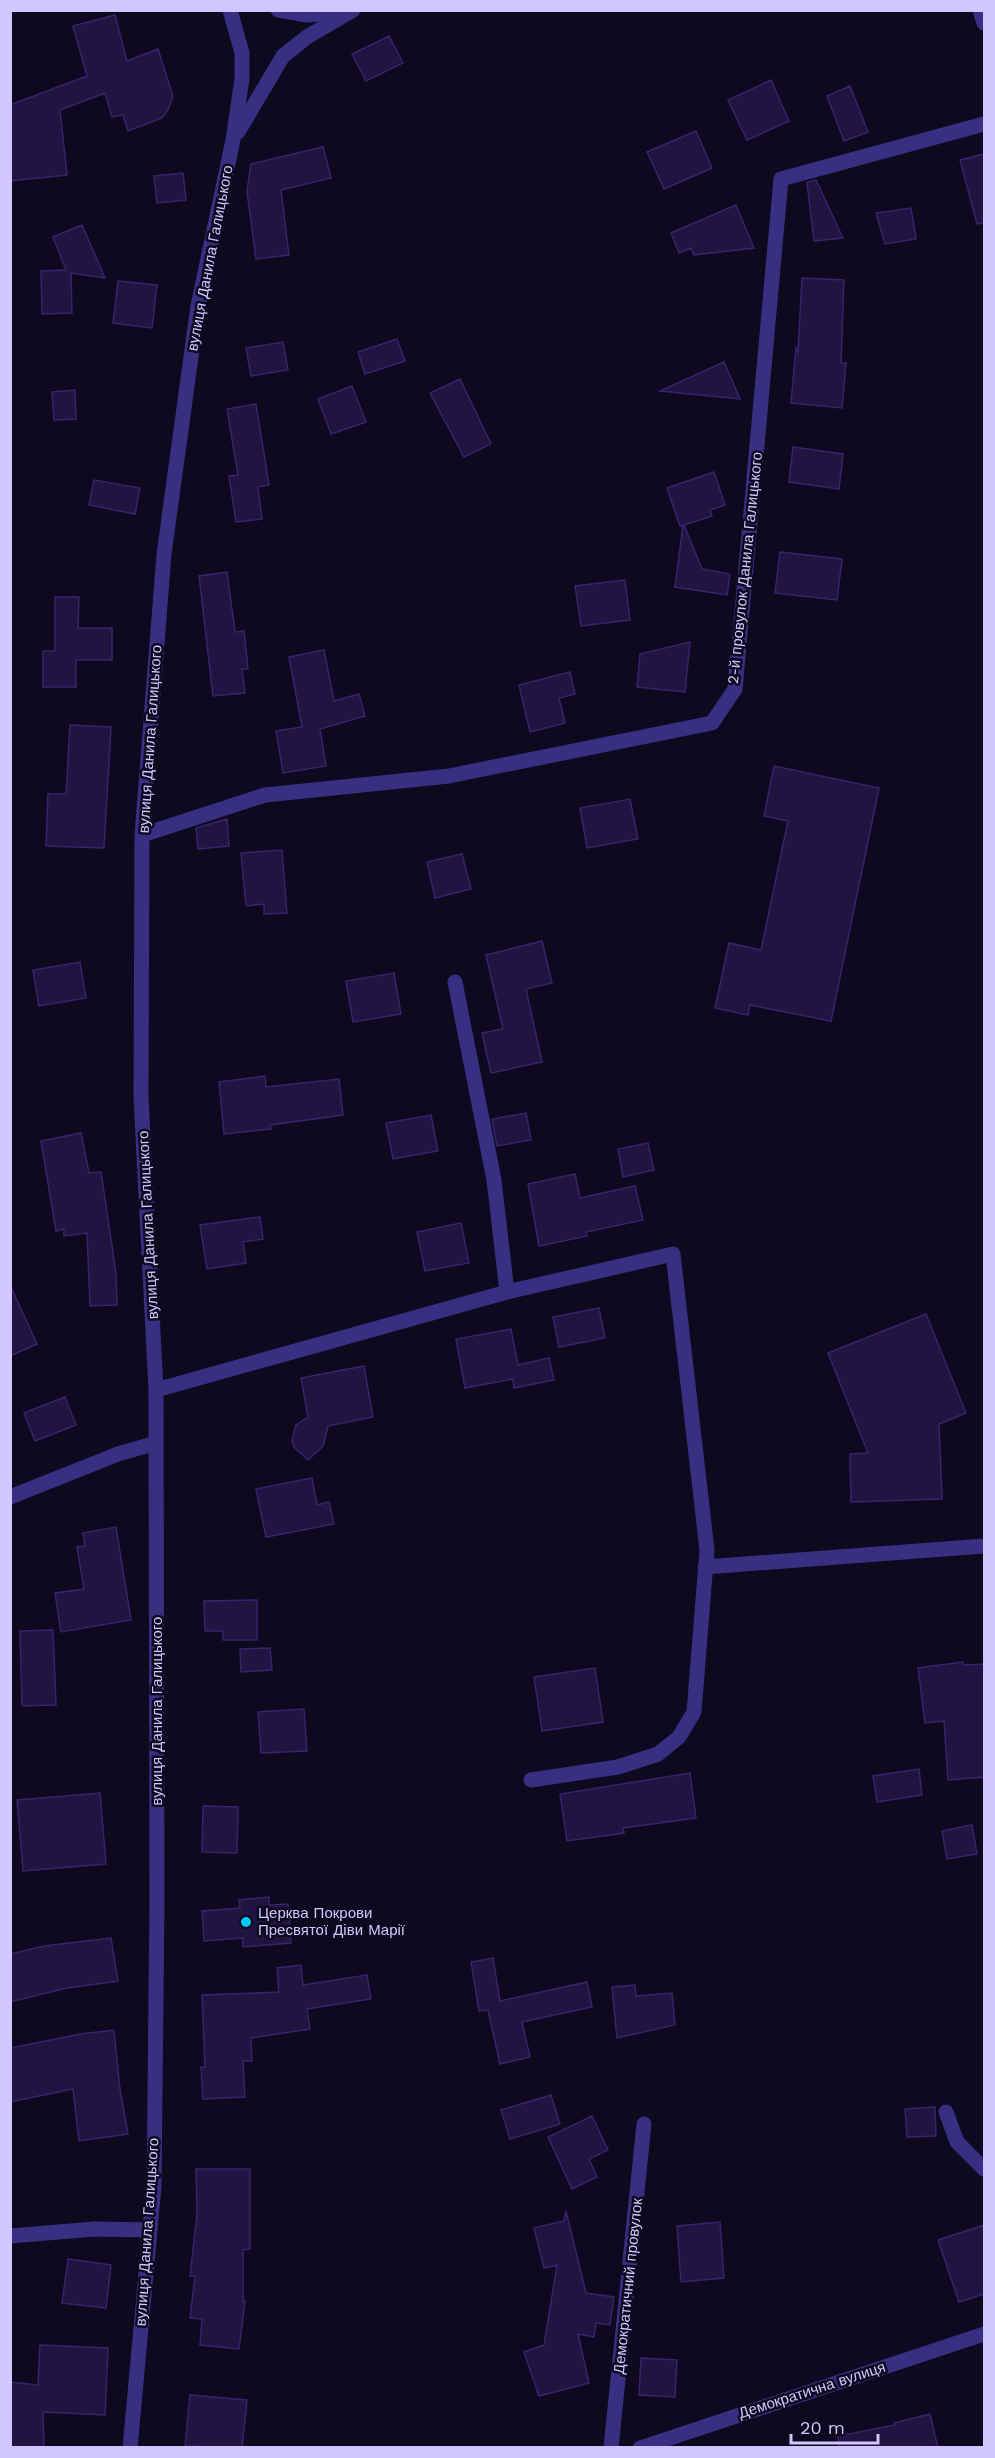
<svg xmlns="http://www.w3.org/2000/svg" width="995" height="2458" viewBox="0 0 995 2458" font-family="'Work Sans',sans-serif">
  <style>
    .building { fill: #201441; stroke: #38236f; stroke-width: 1.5 }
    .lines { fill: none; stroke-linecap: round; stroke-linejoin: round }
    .minor { stroke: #382f82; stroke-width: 15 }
    .poi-dot { fill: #00c7f1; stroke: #0e091e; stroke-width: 2 }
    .labels { text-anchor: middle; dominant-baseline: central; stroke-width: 5; stroke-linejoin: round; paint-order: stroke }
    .street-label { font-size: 15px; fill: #d1c6ff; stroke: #0e091e }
    .poi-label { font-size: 15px; fill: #d1c6ff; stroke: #0e091e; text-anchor: start }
  </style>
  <rect width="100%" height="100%" fill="#0e091e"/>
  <path class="building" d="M 115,15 L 127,61 L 158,49 L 173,96 L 168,110 L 162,118 L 128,131 L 123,115 L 112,117 L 105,93 L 60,110 L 67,175 L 10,181 L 10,105 L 87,76 L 73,26 Z
    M 389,36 L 403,63 L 366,81 L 352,54 Z
    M 771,80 L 789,121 L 747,140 L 728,100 Z
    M 850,86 L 868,132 L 844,141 L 827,96 Z
    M 696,131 L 712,168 L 664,189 L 647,152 Z
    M 323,147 L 331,178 L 281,190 L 289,255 L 256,259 L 247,191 L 251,164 Z
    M 984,154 L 984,223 L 977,224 L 960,160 Z
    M 183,173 L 186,200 L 157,203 L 154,176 Z
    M 816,180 L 843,238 L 814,241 L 807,182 Z
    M 736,205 L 754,248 L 694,255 L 691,248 L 679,253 L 671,233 Z
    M 911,208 L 916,239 L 885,244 L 876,213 Z
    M 82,225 L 105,278 L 71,273 L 72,313 L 42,314 L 41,271 L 66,270 L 53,237 Z
    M 802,278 L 844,280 L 841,363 L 846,363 L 842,408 L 791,403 L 796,348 L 798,352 Z
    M 118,281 L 157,285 L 152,328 L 113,323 Z
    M 397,339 L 405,361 L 365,374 L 358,352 Z
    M 283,342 L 288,370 L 251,376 L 246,348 Z
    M 724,362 L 740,399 L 660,391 Z
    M 460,379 L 491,444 L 464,457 L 430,393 Z
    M 352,386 L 366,422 L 331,434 L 318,399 Z
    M 75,390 L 76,419 L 54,420 L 52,392 Z
    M 256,404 L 269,485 L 258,487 L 262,519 L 236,522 L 229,476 L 238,475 L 227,409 Z
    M 793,447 L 843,454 L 839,489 L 789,482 Z
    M 714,472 L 725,505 L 710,510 L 712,516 L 684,525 L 702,569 L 730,574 L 727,595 L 675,587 L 683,525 L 680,526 L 667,488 Z
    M 94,480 L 140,488 L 135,514 L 89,505 Z
    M 780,552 L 842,559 L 837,600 L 775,593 Z
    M 227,572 L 235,632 L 244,631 L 248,669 L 242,669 L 245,693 L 213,696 L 199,576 Z
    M 625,580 L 630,620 L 581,626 L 575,586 Z
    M 55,597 L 79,597 L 78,628 L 112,628 L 112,660 L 76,660 L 76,687 L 43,687 L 43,651 L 55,651 Z
    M 690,642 L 685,692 L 637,687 L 640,654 Z
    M 324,650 L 334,701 L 359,694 L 365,716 L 320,729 L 326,766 L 283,773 L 276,731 L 302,727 L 289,657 Z
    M 570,672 L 575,694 L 559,698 L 565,723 L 530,732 L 519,685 Z
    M 70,725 L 111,727 L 104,848 L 46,846 L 48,794 L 66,794 Z
    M 774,766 L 879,788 L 831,1021 L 750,1005 L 748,1015 L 715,1008 L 729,943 L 761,950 L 788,821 L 764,816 Z
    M 630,799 L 638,839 L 587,848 L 580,808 Z
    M 227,819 L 229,846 L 198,849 L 196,828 Z
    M 282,850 L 287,913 L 264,914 L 264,904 L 246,906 L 241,853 Z
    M 462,854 L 471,889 L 435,898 L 427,862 Z
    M 542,941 L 552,983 L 526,989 L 542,1062 L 491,1073 L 482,1033 L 503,1029 L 486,955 Z
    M 80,962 L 86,998 L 39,1006 L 33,970 Z
    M 394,973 L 401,1014 L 353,1022 L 346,981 Z
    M 265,1076 L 266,1087 L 339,1079 L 343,1115 L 270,1125 L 271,1129 L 224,1134 L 219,1082 Z
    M 526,1113 L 531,1140 L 497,1146 L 492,1119 Z
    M 431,1115 L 438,1151 L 393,1159 L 386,1123 Z
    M 81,1133 L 89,1173 L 101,1172 L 116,1273 L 117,1305 L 90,1306 L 87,1233 L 64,1236 L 64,1229 L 56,1231 L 41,1141 Z
    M 648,1143 L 654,1170 L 623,1177 L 618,1149 Z
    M 575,1174 L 580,1198 L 635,1186 L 643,1220 L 586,1232 L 587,1236 L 539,1246 L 528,1184 Z
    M 260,1217 L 263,1239 L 243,1242 L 246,1263 L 207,1269 L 200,1225 Z
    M 461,1223 L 469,1263 L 425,1271 L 417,1232 Z
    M 10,1285 L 37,1344 L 10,1356 Z
    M 599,1308 L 605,1338 L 559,1347 L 553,1317 Z
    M 926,1314 L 966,1413 L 939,1424 L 942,1499 L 851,1502 L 850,1454 L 868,1453 L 828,1353 Z
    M 511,1329 L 518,1365 L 549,1358 L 554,1380 L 514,1388 L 513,1379 L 465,1388 L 456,1339 Z
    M 364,1366 L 373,1417 L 328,1426 L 323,1446 L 308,1460 L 294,1447 L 292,1440 L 296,1425 L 308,1417 L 301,1378 Z
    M 65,1397 L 76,1425 L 35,1441 L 24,1413 Z
    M 312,1478 L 317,1505 L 329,1502 L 334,1524 L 266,1537 L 256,1489 Z
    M 116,1527 L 131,1620 L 61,1632 L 55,1593 L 84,1589 L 77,1547 L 85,1546 L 83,1533 Z
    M 257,1600 L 257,1640 L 223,1640 L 223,1631 L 205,1631 L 204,1601 Z
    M 53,1630 L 56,1705 L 22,1706 L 20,1631 Z
    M 270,1648 L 272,1670 L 241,1672 L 240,1649 Z
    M 963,1662 L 964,1665 L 984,1664 L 984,1777 L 948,1780 L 944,1721 L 925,1723 L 918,1668 Z
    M 595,1668 L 603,1722 L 542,1731 L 534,1677 Z
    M 304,1709 L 307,1751 L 261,1753 L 258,1712 Z
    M 919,1769 L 922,1795 L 877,1802 L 873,1776 Z
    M 690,1773 L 696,1818 L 623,1828 L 624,1833 L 567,1841 L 560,1794 Z
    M 100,1793 L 106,1864 L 23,1871 L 17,1800 Z
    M 203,1806 L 238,1807 L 237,1853 L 202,1852 Z
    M 972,1825 L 977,1854 L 947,1859 L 942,1831 Z
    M 269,1897 L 269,1905 L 288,1904 L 291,1943 L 243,1947 L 243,1938 L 204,1941 L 202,1911 L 240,1908 L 239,1900 Z
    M 111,1938 L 118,1981 L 67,1988 L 10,2002 L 10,1954 L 44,1946 Z
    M 493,1958 L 500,2001 L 587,1982 L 592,2007 L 522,2022 L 530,2057 L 500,2064 L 488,2010 L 479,2011 L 471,1962 Z
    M 301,1965 L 303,1985 L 367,1975 L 371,1999 L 307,2009 L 310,2029 L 251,2038 L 252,2061 L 243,2061 L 245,2097 L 203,2099 L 201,2067 L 205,2067 L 202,1995 L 279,1992 L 277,1968 Z
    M 635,1985 L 636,1996 L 672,1993 L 675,2025 L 617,2038 L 612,1987 Z
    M 114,2030 L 120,2089 L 128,2134 L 79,2141 L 73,2089 L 10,2102 L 10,2048 L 80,2034 Z
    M 551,2095 L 560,2124 L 510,2139 L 501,2110 Z
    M 935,2107 L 936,2136 L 907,2137 L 905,2109 Z
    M 592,2116 L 608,2150 L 589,2159 L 597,2177 L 572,2189 L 548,2137 Z
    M 196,2169 L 250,2169 L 250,2249 L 243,2250 L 243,2301 L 245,2301 L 239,2349 L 200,2345 L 202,2319 L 190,2318 L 195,2276 L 190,2276 L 197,2215 Z
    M 566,2211 L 586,2293 L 614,2297 L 610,2325 L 596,2323 L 594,2337 L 578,2334 L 589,2383 L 539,2396 L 524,2352 L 544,2345 L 557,2265 L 544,2268 L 534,2228 L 564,2221 Z
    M 720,2222 L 724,2278 L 681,2282 L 677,2226 Z
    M 984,2225 L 984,2294 L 959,2302 L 938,2240 Z
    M 68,2259 L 111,2265 L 106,2308 L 62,2303 Z
    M 40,2345 L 108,2348 L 105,2415 L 43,2412 L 44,2448 L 10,2448 L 10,2382 L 38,2385 Z
    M 641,2358 L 677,2360 L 675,2397 L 639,2395 Z
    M 190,2395 L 247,2400 L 242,2448 L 185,2446 Z
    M 930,2414 L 938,2448 L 839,2448 L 838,2436 L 895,2425 L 894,2423 Z"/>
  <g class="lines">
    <path class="minor" d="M 278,10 L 307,15 L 345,12
      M 980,10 L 984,23
      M 238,132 L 283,56 L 307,37 L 353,10
      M 142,835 L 265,795 L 449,776 L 712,723 L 735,689 L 781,179 L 984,124
      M 455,982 L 494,1180 L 507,1292
      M 156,1390 L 507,1292 L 673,1254 L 707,1550 L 694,1712 L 679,1737 L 658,1754 L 618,1767 L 531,1780
      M 10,1497 L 118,1454 L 156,1443
      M 705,1567 L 984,1546
      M 946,2112 L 957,2142 L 984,2169
      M 10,2236 L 95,2229 L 150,2230
      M 130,2448 L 154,2186 L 157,1902 L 156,1390 L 141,1097 L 142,835 L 164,554 L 198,306 L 233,140 L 242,79 L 242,53 L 230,10
      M 611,2448 L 644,2124
      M 640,2448 L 984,2334"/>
  </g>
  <circle class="poi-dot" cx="246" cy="1922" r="6"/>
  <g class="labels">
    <g class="street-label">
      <text transform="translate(210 258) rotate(-79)">вулиця Данила Галицького</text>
      <text transform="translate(745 568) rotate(-84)">2-й провулок Данила Галицького</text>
      <text transform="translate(150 739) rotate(-86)">вулиця Данила Галицького</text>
      <text transform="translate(148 1225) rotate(-93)">вулиця Данила Галицького</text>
      <text transform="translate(157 1711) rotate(-90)">вулиця Данила Галицького</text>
      <text transform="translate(147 2232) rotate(-86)">вулиця Данила Галицького</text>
      <text transform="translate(628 2286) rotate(-84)">Демократичний провулок</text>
      <text transform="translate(812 2390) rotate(-18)">Демократична вулиця</text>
    </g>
    <g class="poi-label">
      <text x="258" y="1913">Церква Покрови<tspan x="258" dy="17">Пресвятої Діви Марії</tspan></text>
    </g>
  </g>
  <rect width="995" height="2458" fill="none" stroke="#d1c6ff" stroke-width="24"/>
  <path d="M791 2434v9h87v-9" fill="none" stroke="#d1c6ff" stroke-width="3"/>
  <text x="800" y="2434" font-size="18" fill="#d1c6ff" stroke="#0e091e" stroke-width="4.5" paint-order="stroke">20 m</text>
</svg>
